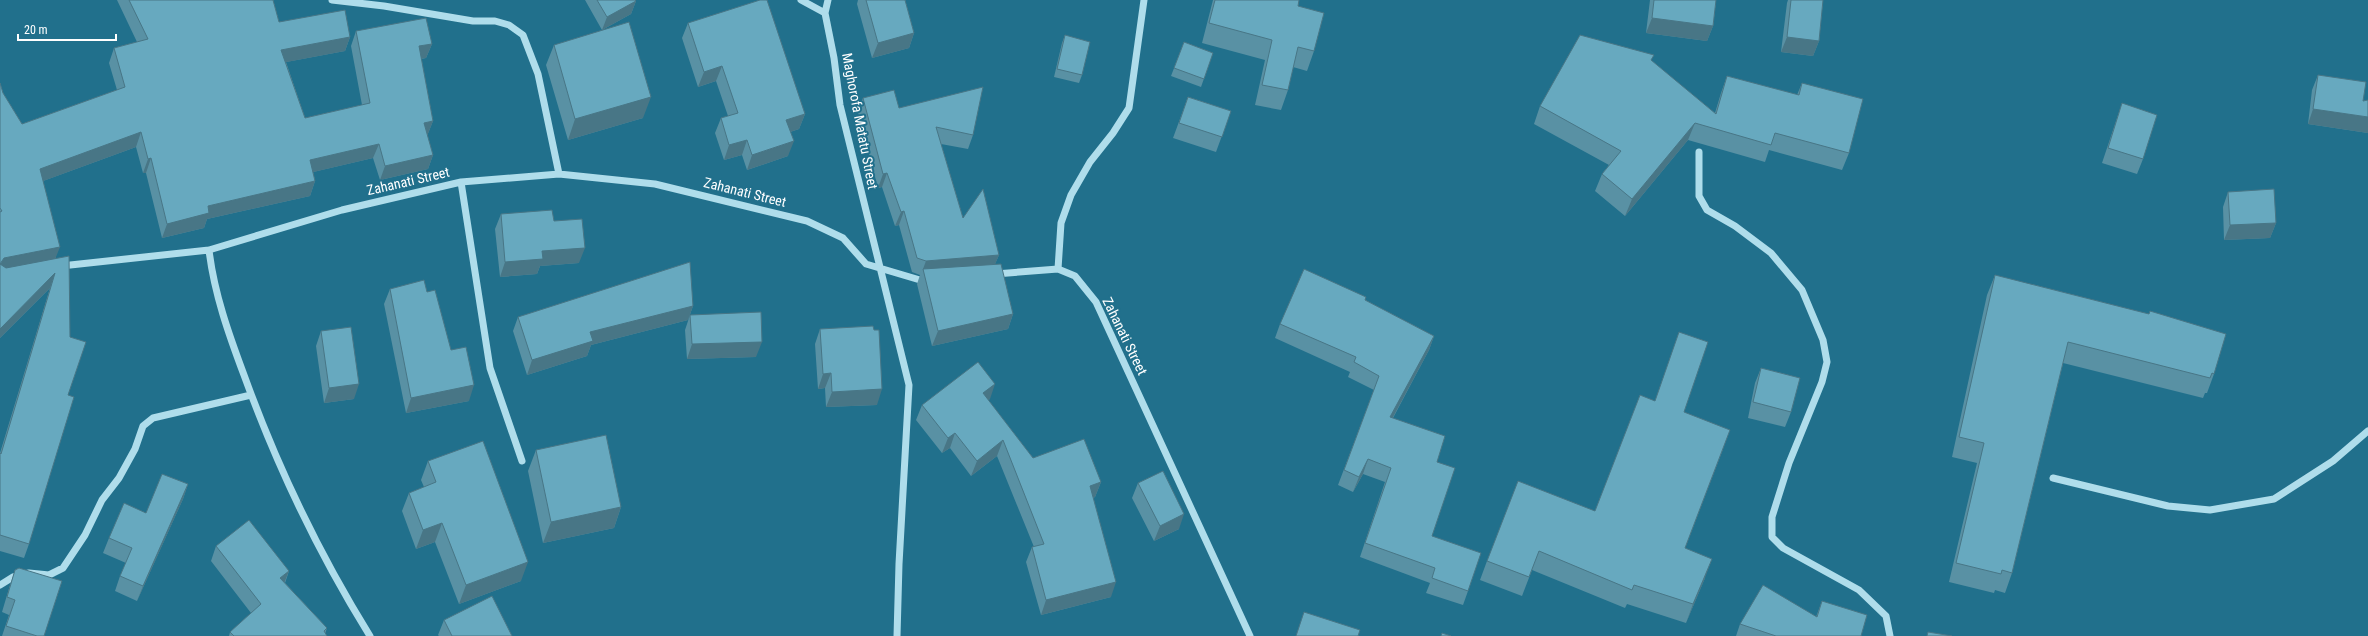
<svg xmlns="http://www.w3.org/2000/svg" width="2368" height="636" viewBox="0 0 2368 636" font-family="'Roboto Condensed',sans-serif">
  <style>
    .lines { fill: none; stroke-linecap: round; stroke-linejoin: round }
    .minor { stroke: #afddeb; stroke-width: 7 }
    .wall { fill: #5991a4 }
    .shaded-wall { fill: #487686 }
    .building { fill: #67a9bf; stroke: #487686 }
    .labels { text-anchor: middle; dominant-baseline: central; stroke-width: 4; stroke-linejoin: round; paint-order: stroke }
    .street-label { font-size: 14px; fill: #fff; stroke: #21708c }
  </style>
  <rect width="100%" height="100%" fill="#21708c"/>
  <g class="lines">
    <path class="minor" d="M 332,0 L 384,6 L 473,21 L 495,21 L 509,25 L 523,35 L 538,74 L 559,174
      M 801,0 L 825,13
      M 828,0 L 825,13 L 834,58 L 840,105 L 909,385 L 899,564 L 897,636
      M 1699,152 L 1699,196 L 1707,210 L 1735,226 L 1771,253 L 1802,290 L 1823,340 L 1827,362 L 1822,382 L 1789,463 L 1772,517 L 1772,537 L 1783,548 L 1859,590 L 1886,616 L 1890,636
      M 461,182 L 490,368 L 522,461
      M 209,250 C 214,293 229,335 244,375 C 277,466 319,554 370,636
      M 61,266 L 209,250 L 342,210 L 461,182 L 559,174 L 655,184 L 807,221 L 843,238 L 866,264 L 920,280 L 927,280
      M 1058,269 L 1061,223 L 1071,195 L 1090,162 L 1113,133 L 1129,108 L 1144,0
      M 995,274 L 1058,269 L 1075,276 L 1096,302 L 1250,636
      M 2053,478 L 2168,506 L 2210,510 L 2274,499 L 2333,461 L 2368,431
      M 0,585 L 13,577 L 29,573 L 49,575 L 63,568 L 85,535 L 102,500 L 119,478 L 135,449 L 143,426 L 153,418 L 251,395"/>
  </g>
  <path class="wall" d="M 117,0 L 273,0 L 279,22 L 350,37 L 345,51 L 286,62 L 305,118 L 362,105 L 351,46 L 356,31 L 432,44 L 426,58 L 421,59 L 433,121 L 427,136 L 433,155 L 428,169 L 380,180 L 373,158 L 313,172 L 315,181 L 310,196 L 207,219 L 204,228 L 162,238 L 146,173 L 143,173 L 136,147 L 43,181 L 56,259 L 68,395 L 29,544 L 24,558 L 0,551 L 0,453 L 50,288 L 0,338 L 0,83 L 3,93 L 22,124 L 117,90 L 109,63 L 114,48 L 137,42 Z
    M 585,0 L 635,0 L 636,1 L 631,14 L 602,30 Z
    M 858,0 L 905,0 L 914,33 L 909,48 L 872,58 L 857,4 Z
    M 1213,0 L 1299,0 L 1298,6 L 1314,51 L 1307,71 L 1293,67 L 1288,90 L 1281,110 L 1255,105 L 1265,60 L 1202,43 Z
    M 1650,0 L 1716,0 L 1713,26 L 1707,41 L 1646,33 Z
    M 1788,0 L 1823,0 L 1819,41 L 1813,56 L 1781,52 L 1787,3 Z
    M 688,23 L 805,114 L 799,129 L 790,132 L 788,156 L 747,170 L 742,155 L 724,160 L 715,133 L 721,118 L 728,116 L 716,81 L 698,87 L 682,38 Z
    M 1065,35 L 1082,75 L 1079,83 L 1054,77 L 1062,43 Z
    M 1184,42 L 1213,53 L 1201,87 L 1171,76 Z
    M 554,45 L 643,118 L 568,140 L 546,65 Z
    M 1651,61 L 1715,113 L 1721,93 L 1727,76 L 1797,95 L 1802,83 L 1849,153 L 1842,170 L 1769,150 L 1765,162 L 1688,140 L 1625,216 L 1595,191 L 1602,174 L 1609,165 L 1534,124 L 1540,106 Z
    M 2318,75 L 2363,101 L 2368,100 L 2368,133 L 2308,124 L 2312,90 Z
    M 1188,97 L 1231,111 L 1216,152 L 1173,138 Z
    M 863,98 L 899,108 L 973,135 L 968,149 L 941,144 L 963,218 L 999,255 L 995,264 L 1013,314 L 1008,329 L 932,346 L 917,284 L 920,275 L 912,272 L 899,225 L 895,226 L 882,187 L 878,188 L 858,112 Z
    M 2122,103 L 2143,159 L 2137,174 L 2102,163 Z
    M 2228,192 L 2276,223 L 2270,238 L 2224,240 L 2223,207 Z
    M 501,214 L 554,221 L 579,263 L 540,266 L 537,274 L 500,277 L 495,229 Z
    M 1995,275 L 2214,374 L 2207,393 L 2205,393 L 2203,398 L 2063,363 L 2012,573 L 2005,593 L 1995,590 L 1994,593 L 1949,582 L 1977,463 L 1952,457 L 1987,295 Z
    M 390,289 L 427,292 L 451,350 L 469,401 L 406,413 L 384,304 Z
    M 1365,300 L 1434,336 L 1429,350 L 1393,418 L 1437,462 L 1432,536 L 1468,591 L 1463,605 L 1426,593 L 1430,583 L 1360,557 L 1385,482 L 1363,474 L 1353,492 L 1338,485 L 1374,390 L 1348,377 L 1350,372 L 1275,338 L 1280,324 Z
    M 693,306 L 688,320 L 591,345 L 587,356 L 527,375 L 513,331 L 518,317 Z
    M 690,315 L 756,357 L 687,359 L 685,330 Z
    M 820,329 L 877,405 L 826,407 L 825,388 L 818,389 L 815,344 Z
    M 321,331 L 354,399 L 324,403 L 316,346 Z
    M 1761,368 L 1791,412 L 1785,427 L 1748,418 L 1755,383 Z
    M 990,399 L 988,400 L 1033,458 L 1101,482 L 1095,497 L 1093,498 L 1111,597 L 1041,615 L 1026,562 L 1032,547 L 1034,547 L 997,456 L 971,476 L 950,448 L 942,453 L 916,420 L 922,405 Z
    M 1684,412 L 1723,449 L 1685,548 L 1705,578 L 1686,623 L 1627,604 L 1625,608 L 1532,570 L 1522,596 L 1480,580 L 1487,561 L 1595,511 Z
    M 536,450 L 621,507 L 614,528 L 543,543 L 528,471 Z
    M 428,461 L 521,581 L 459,604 L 435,542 L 416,549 L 402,511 L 409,493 L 424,487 L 421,480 Z
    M 1138,483 L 1179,529 L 1154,541 L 1132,498 Z
    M 188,484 L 183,499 L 137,601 L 115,591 L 120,576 L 126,563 L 103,553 L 109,538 L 146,513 Z
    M 216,546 L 289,571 L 285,583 L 327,628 L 325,634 L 327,636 L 229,636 L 230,632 L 251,613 L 211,561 Z
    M 15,570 L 44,636 L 2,636 L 9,615 L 2,612 L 10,585 Z
    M 1822,601 L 1861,636 L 1736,636 L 1740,624 L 1816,617 Z
    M 444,620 L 512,636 L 439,636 L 438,635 Z"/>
  <path class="shaded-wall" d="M 636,1 L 631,14 L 602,30 L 607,17 Z
    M 1652,18 L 1713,26 L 1707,41 L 1646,33 Z
    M 914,33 L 909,48 L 872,58 L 878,43 Z
    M 350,37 L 345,51 L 276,64 L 281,50 Z
    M 1787,37 L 1819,41 L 1813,56 L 1781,52 Z
    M 432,44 L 426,58 L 414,60 L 419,46 Z
    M 722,66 L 716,81 L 698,87 L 704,72 Z
    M 651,97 L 643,118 L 568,140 L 575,119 Z
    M 2313,109 L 2368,117 L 2368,133 L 2308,124 Z
    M 805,114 L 799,129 L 781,135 L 786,120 Z
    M 433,121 L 427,136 L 424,123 Z
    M 1695,123 L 1688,140 L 1625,216 L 1632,199 Z
    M 141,132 L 136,147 L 35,184 L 40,169 Z
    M 747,140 L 742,155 L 724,160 L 729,145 Z
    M 794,141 L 788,156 L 747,170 L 752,155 Z
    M 379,144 L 373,158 L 305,174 L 310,160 Z
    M 433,155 L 428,169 L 380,180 L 385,166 Z
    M 151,158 L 146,173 L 143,173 L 148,159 Z
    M 887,173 L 882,187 L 878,188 L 883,174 Z
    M 315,181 L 310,196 L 207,219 L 204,228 L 162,238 L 167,224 L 208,206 Z
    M 904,211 L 899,225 L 895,226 L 901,212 Z
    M 2276,223 L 2270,238 L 2224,240 L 2230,225 Z
    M 60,247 L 54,262 L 0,272 L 0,265 L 4,258 Z
    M 585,248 L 579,263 L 540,266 L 537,274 L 500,277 L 505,262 L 542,251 Z
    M 999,255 L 993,269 L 923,269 L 926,261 Z
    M 55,273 L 50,288 L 0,338 L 0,329 Z
    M 693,306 L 688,320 L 591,345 L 587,356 L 527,375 L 532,360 L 590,332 Z
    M 1013,314 L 1008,329 L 932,346 L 938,331 Z
    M 1434,336 L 1429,350 L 1385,432 L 1390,417 Z
    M 762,342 L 756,357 L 687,359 L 692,344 Z
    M 831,373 L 825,388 L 818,389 L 823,374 Z
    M 359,384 L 354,399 L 324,403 L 329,388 Z
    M 995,384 L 990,399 L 977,408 L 983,393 Z
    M 474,385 L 469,401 L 406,413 L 411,398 Z
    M 882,389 L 877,405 L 826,407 L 832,392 Z
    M 1730,430 L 1723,449 L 1678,567 L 1685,548 Z
    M 955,433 L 950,448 L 942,453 L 948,438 Z
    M 1003,440 L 997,456 L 971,476 L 977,461 Z
    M 1368,459 L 1363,474 L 1353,492 L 1359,477 Z
    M 1101,482 L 1095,497 L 1084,501 L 1090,486 Z
    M 188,484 L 183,499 L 137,601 L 143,586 Z
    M 621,507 L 614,528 L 543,543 L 551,522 Z
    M 1184,514 L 1179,529 L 1154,541 L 1160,526 Z
    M 442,523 L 435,542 L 416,549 L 423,530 Z
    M 1712,559 L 1705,578 L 1686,623 L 1693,604 Z
    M 528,562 L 521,581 L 459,604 L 466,585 Z
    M 289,571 L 283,586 L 280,578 Z
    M 1116,582 L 1111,597 L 1041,615 L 1046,600 Z"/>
  <path class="building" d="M 129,0 L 273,0 L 279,22 L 345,10 L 350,37 L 281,50 L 305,118 L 370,103 L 356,31 L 426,18 L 432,44 L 419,46 L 433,121 L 424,123 L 433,155 L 385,166 L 379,144 L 310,160 L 315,181 L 208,206 L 209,213 L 167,224 L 151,158 L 148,159 L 141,132 L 40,169 L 60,247 L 4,258 L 0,264 L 6,268 L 69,256 L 70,337 L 86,342 L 68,395 L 74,397 L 29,544 L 0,535 L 0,453 L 1,454 L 55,273 L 0,329 L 0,212 L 2,211 L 0,208 L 0,83 L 3,93 L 22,124 L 125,87 L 114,48 L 148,39 Z
    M 597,0 L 635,0 L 636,1 L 607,17 Z
    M 760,0 L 767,0 L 805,114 L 786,120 L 794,141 L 752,155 L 747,140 L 729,145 L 721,118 L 738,113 L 722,66 L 704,72 L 688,23 Z
    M 866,0 L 905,0 L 914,33 L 878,43 Z
    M 1215,0 L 1299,0 L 1298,6 L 1324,13 L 1314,51 L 1298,47 L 1288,90 L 1262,85 L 1272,40 L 1209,23 Z
    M 1654,0 L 1716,0 L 1713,26 L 1652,18 Z
    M 1791,0 L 1823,0 L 1819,41 L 1787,37 Z
    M 629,22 L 651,97 L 575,119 L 554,45 Z
    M 1065,35 L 1090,42 L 1082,75 L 1057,69 Z
    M 1580,35 L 1654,55 L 1651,60 L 1716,114 L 1727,76 L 1799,95 L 1802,83 L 1863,99 L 1849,153 L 1775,133 L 1771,145 L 1695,123 L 1632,199 L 1602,174 L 1621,151 L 1540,106 Z
    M 1184,42 L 1213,53 L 1204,79 L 1174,68 Z
    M 2318,75 L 2366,82 L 2363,101 L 2368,100 L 2368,117 L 2313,109 Z
    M 983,87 L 973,135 L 936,127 L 963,218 L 983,189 L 999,255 L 926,261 L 917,258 L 904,211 L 901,212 L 887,173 L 883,174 L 863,98 L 894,90 L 899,108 Z
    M 1188,97 L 1231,111 L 1222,137 L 1179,123 Z
    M 2122,103 L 2157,115 L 2143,159 L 2108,148 Z
    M 2274,189 L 2276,223 L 2230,225 L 2228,192 Z
    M 552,210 L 554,221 L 582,219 L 585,248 L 542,251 L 543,259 L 505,262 L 501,214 Z
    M 690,262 L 693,306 L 590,332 L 593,341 L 532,360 L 518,317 Z
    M 1001,264 L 1013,314 L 938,331 L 923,269 Z
    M 1304,269 L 1366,297 L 1365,300 L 1434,336 L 1390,417 L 1445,436 L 1437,462 L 1455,468 L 1432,536 L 1481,553 L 1468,591 L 1432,578 L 1435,568 L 1365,543 L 1391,468 L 1368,459 L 1359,477 L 1344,470 L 1379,376 L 1354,362 L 1356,357 L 1280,324 Z
    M 1995,275 L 2149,314 L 2150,311 L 2226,334 L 2214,374 L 2212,373 L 2210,378 L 2068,342 L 2012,573 L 2002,570 L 2001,574 L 1956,563 L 1984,443 L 1959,437 Z
    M 424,280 L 427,292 L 435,290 L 451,350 L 466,347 L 474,385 L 411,398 L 390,289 Z
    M 761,312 L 762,342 L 692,344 L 690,315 Z
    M 873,326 L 874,330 L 879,330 L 882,389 L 832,392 L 831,373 L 823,374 L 820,329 Z
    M 351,327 L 359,384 L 329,388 L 321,331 Z
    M 1679,332 L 1708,342 L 1684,412 L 1730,430 L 1685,548 L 1712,559 L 1693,604 L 1634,585 L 1632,590 L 1539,551 L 1529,577 L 1487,561 L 1518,481 L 1595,511 L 1640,395 L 1655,401 Z
    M 978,362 L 995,384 L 983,393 L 1033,458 L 1084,439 L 1101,482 L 1090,486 L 1116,582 L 1046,600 L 1032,547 L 1044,544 L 1003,440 L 977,461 L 955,433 L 948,438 L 922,405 Z
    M 1761,368 L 1800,378 L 1791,412 L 1753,402 Z
    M 606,435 L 621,507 L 551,522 L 536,450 Z
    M 483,441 L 528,562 L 466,585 L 442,523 L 423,530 L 409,493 L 436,482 L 428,461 Z
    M 1163,471 L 1184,514 L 1160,526 L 1138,483 Z
    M 162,474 L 188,484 L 143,586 L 120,576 L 132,548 L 109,538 L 124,503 L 146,513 Z
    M 249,520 L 289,571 L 280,578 L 327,628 L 324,631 L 327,636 L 234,636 L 230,632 L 261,604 L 216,546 Z
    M 19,568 L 62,581 L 44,636 L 37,636 L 6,626 L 15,600 L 7,597 L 15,570 Z
    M 1763,585 L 1817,617 L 1822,601 L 1867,615 L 1861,636 L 1776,636 L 1740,624 Z
    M 492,596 L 512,636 L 452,636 L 444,620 Z
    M 1304,612 L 1360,630 L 1358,636 L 1296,636 Z
    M 1928,632 L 1952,636 L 1927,636 Z
    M 1442,633 L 1451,636 L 1441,636 Z"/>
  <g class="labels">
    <g class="street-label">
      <text transform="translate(860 121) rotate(79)">Maghorofa Matatu Street</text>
      <text transform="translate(408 181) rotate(-13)">Zahanati Street</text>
      <text transform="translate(745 192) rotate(14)">Zahanati Street</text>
      <text transform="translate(1125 336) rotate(64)">Zahanati Street</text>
    </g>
  </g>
  <path d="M18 34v6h98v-6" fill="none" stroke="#ffffff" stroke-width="2"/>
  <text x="24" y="34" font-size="12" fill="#ffffff" stroke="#21708c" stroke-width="3" paint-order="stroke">20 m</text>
</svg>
